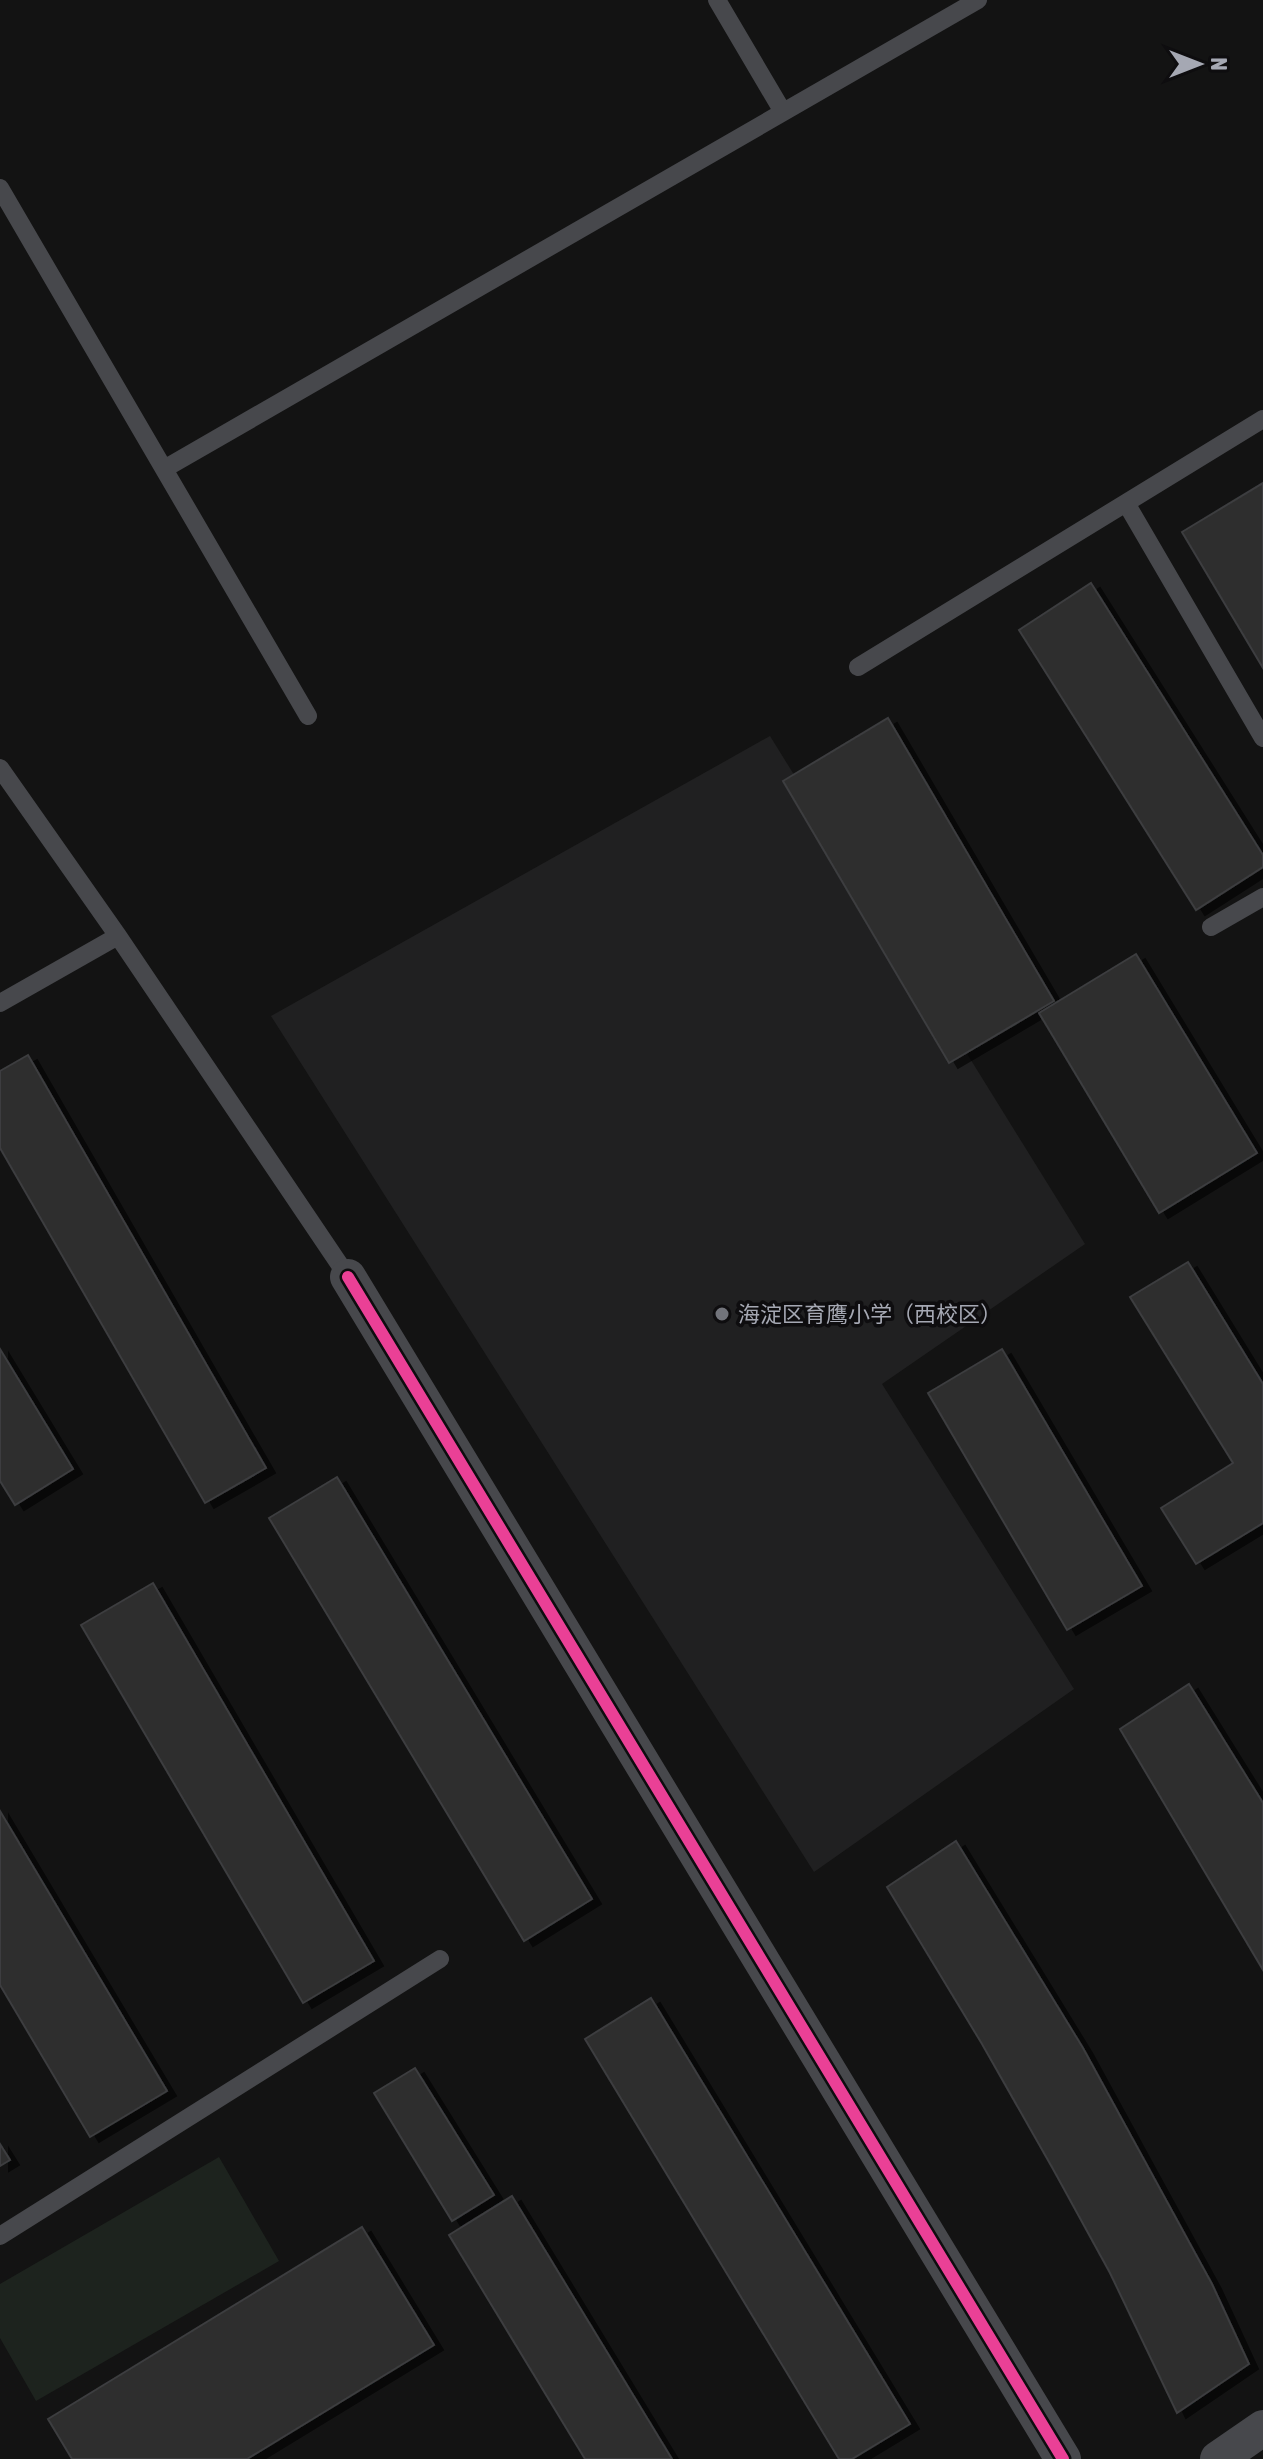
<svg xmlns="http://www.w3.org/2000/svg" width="1263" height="2459" viewBox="0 0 1263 2459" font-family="'Asap Condensed','Noto Sans SC',sans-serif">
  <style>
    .built { fill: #202021 }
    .green { fill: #1d231e }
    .building { fill: #2e2e2e; stroke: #3c3d3f; stroke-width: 2; filter: url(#shadow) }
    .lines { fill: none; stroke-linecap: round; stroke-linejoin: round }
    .service { stroke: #47484c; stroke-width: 18 }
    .minor { stroke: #47484c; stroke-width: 36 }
    .cycleway-casing { stroke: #0e0d0f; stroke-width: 17 }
    .cycleway { stroke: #ea4096; stroke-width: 12 }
    .poi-dot { fill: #72747b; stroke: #0e0d0f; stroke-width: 3 }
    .labels { text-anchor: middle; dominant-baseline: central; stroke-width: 7; stroke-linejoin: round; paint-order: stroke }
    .poi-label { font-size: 22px; fill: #a5a8b3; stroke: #0e0d0f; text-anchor: start }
  </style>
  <defs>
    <filter id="shadow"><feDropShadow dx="9" dy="5" stdDeviation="0" flood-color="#0009"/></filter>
  </defs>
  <rect width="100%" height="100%" fill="#131313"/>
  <path class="built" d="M 770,736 L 1085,1244 L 882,1384 L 1074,1689 L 814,1872 L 271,1016 Z"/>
  <path class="green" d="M 219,2157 L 279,2261 L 36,2401 L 0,2338 L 0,2284 Z"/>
  <path class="building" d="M 1263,483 L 1263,668 L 1182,532 Z
    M 1091,583 L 1263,855 L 1263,867 L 1196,910 L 1019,630 Z
    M 888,718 L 1054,1001 L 949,1063 L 783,781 Z
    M 1136,954 L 1257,1153 L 1159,1213 L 1039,1013 Z
    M 28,1055 L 266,1468 L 205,1503 L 0,1148 L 0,1071 Z
    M 1188,1262 L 1263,1384 L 1263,1523 L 1196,1564 L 1161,1508 L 1233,1463 L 1130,1297 Z
    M 0,1349 L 73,1469 L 15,1505 L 0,1481 Z
    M 1002,1349 L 1142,1586 L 1067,1630 L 928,1393 Z
    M 337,1477 L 592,1899 L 524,1941 L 269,1518 Z
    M 153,1583 L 374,1961 L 303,2003 L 81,1625 Z
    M 1189,1684 L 1263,1803 L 1263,1970 L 1120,1729 Z
    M 0,1811 L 167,2091 L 90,2137 L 0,1985 Z
    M 956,1841 L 1083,2048 L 1212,2284 L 1249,2364 L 1177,2413 L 1110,2273 L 1053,2169 L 982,2044 L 887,1887 Z
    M 651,1998 L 910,2424 L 852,2459 L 839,2459 L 585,2039 Z
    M 415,2068 L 494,2195 L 452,2221 L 374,2093 Z
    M 0,2144 L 10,2160 L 0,2166 Z
    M 512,2196 L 672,2459 L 585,2459 L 449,2235 Z
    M 362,2227 L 434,2345 L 247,2459 L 72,2459 L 48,2419 Z"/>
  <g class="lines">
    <path class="service" d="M 717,0 L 783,112
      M 0,188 L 308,716
      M 164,469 L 978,0
      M 1126,503 L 1263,738
      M 858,667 L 1263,419
      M 0,768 L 118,936 L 348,1277
      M 1211,927 L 1263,897
      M 0,1003 L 118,936
      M 0,2236 L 440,1959"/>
    <path class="minor" d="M 348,1277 L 1063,2459
      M 1218,2459 L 1263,2428"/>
    <g class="cycleway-casing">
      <path id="cycleway" d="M 348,1277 L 1063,2459"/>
    </g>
    <use href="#cycleway" class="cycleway"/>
  </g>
  <circle class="poi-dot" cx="722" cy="1314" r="8"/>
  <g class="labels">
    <g class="poi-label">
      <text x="738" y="1314">海淀区育鹰小学（西校区）</text>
    </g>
  </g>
  <g transform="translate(1199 64) rotate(90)" stroke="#0e0d0f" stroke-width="6" paint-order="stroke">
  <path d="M0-6L14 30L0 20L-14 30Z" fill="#a5a8b3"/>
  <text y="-12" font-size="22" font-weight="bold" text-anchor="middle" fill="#a5a8b3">N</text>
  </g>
</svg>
